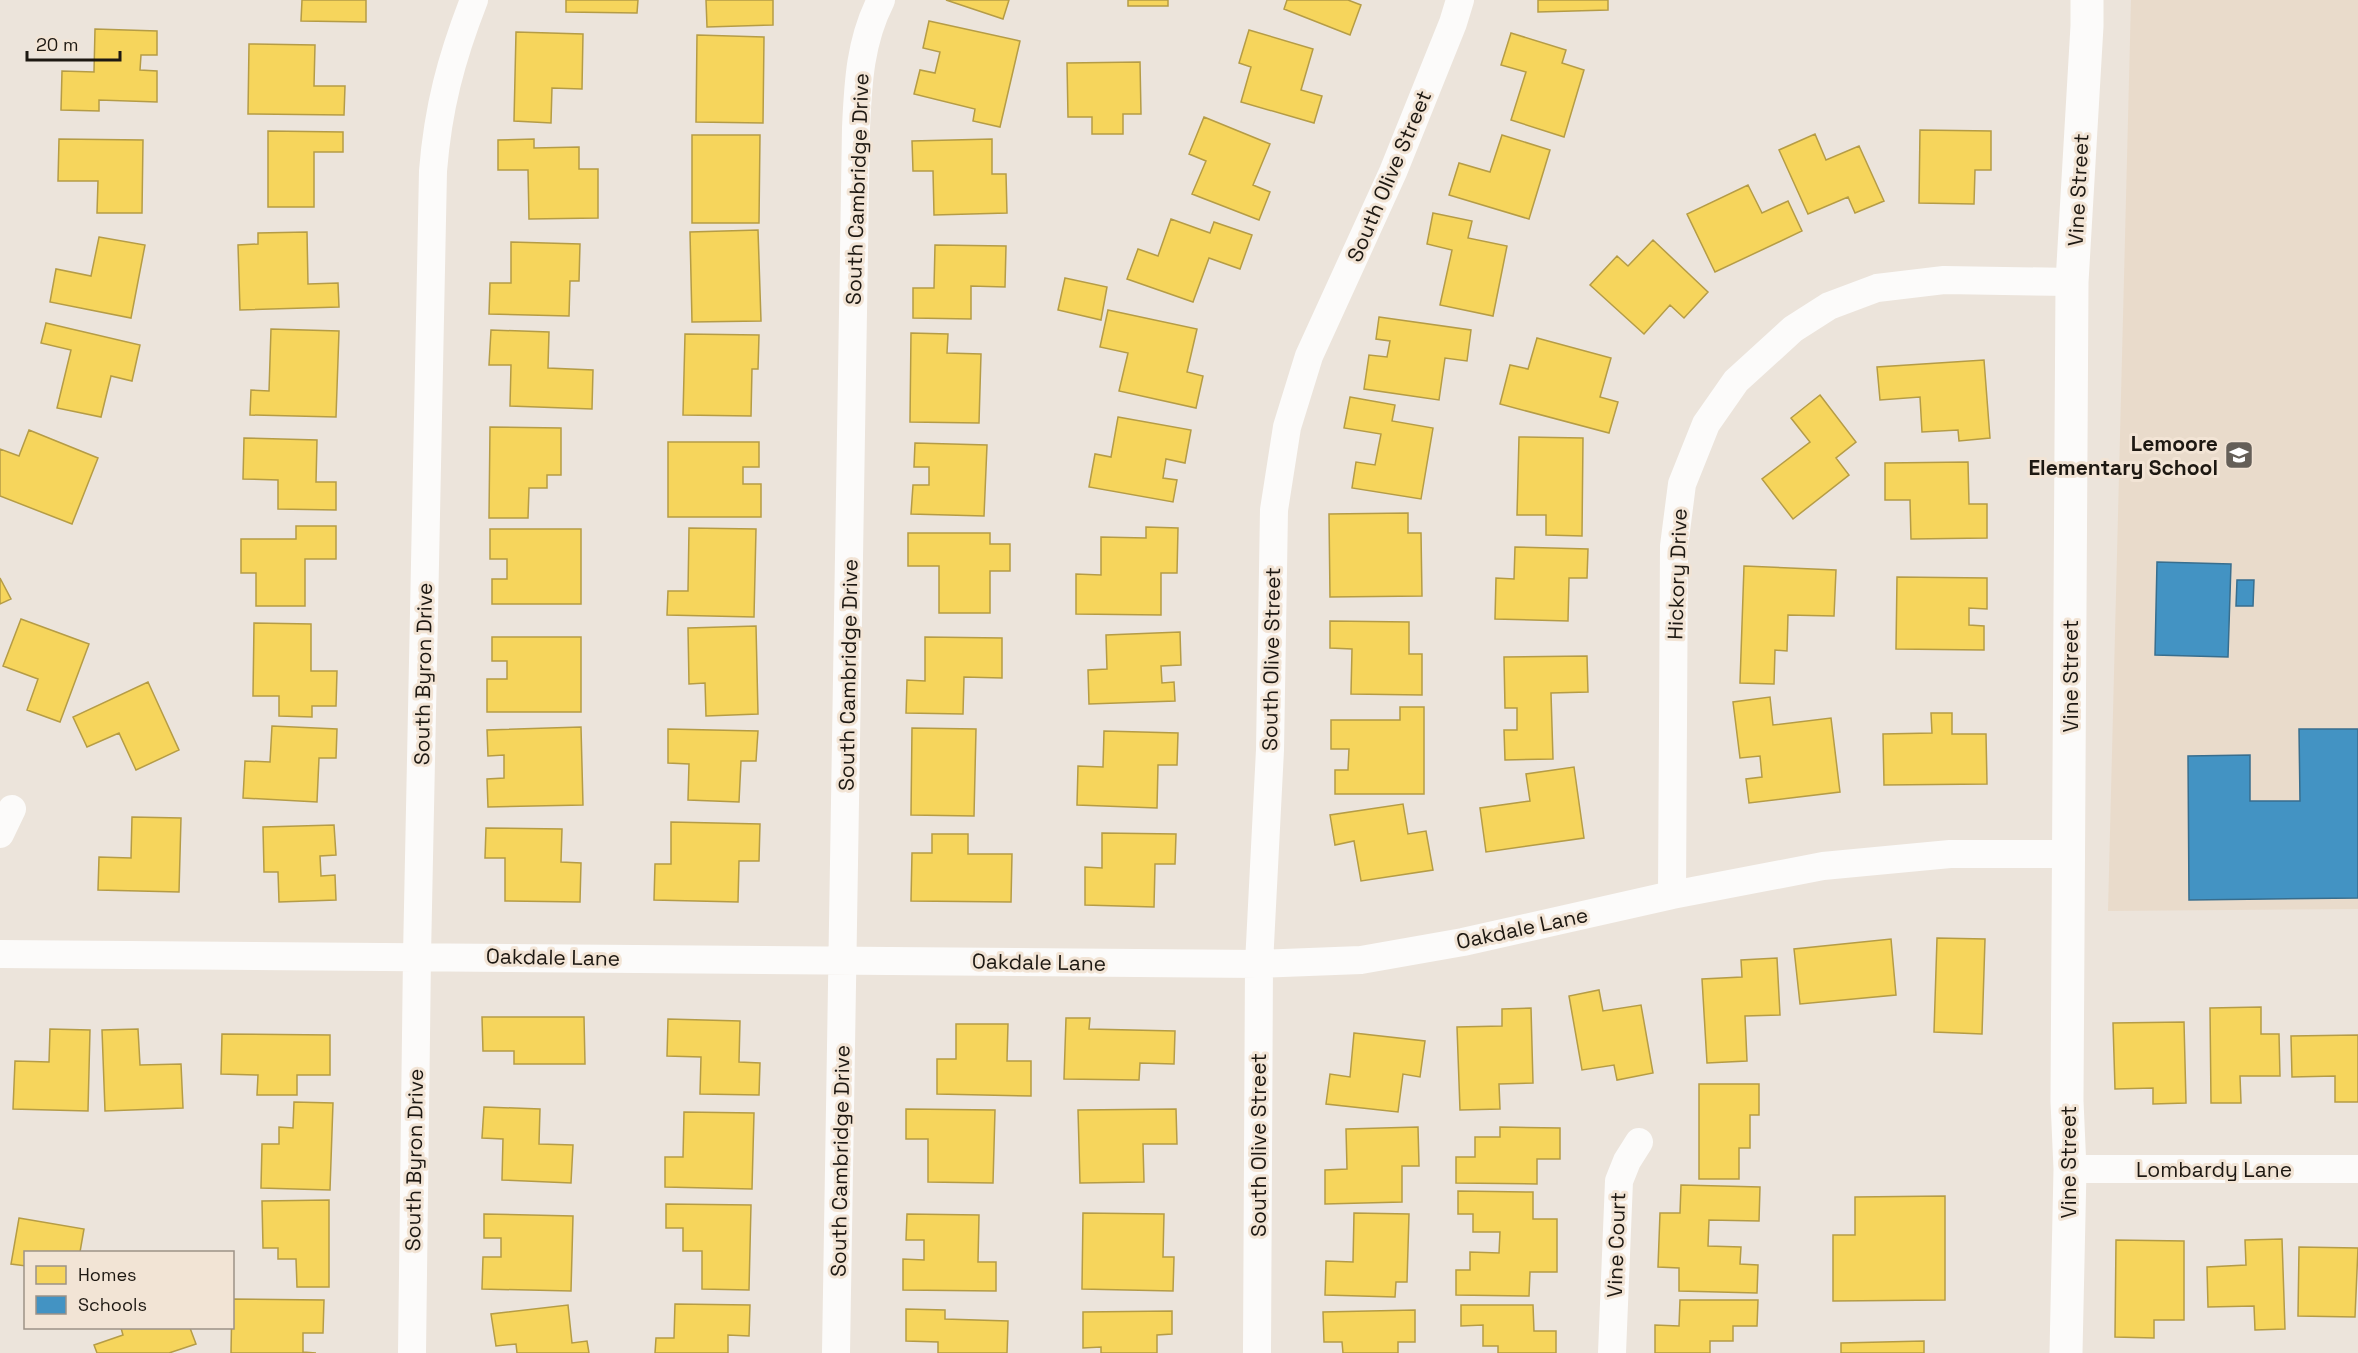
<svg xmlns="http://www.w3.org/2000/svg" width="2358" height="1353" viewBox="0 0 2358 1353" font-family="'Space Grotesk',sans-serif">
  <style>
    .built { fill: #e9dbcb }
    .homes { fill: #f6d55c; stroke: #b59c46; stroke-width: 1.5 }
    .schools { fill: #4393c3; stroke: #386e8e; stroke-width: 1.5 }
    .lines { fill: none; stroke-linecap: round; stroke-linejoin: round }
    .street { stroke: #fcfbfa; stroke-width: 28 }
    .secondary { stroke: #fcfbfa; stroke-width: 33 }
    .labels { text-anchor: middle; dominant-baseline: central; stroke-width: 6; stroke-linejoin: round; paint-order: stroke }
    .street-label { font-size: 21px; fill: #1d1812; stroke: #f2e4d5 }
    .poi-label { font-size: 21px; font-weight: bold; fill: #1d1812; stroke: #f2e4d5; text-anchor: end }
  </style>
  <rect width="100%" height="100%" fill="#ece4db"/>
  <path class="built" d="M 2131,0 L 2358,0 L 2358,909 L 2108,911 Z"/>
  <path class="homes" d="M 302,0 L 366,0 L 366,22 L 301,21 Z
    M 566,0 L 638,0 L 637,13 L 566,12 Z
    M 706,0 L 773,0 L 773,25 L 707,27 Z
    M 946,0 L 1009,0 L 1003,19 Z
    M 1128,0 L 1168,0 L 1168,6 L 1128,6 Z
    M 1287,0 L 1348,0 L 1361,5 L 1350,35 L 1284,9 Z
    M 1538,0 L 1608,0 L 1608,10 L 1538,12 Z
    M 929,21 L 1020,41 L 1000,127 L 973,121 L 975,109 L 914,94 L 920,70 L 935,73 L 940,52 L 923,48 Z
    M 95,29 L 157,31 L 157,55 L 141,55 L 140,70 L 157,71 L 157,102 L 99,100 L 99,111 L 61,110 L 62,71 L 94,72 Z
    M 1249,30 L 1313,49 L 1301,90 L 1322,96 L 1314,123 L 1241,102 L 1251,67 L 1239,63 Z
    M 516,32 L 583,34 L 582,89 L 552,88 L 551,123 L 514,121 Z
    M 1511,33 L 1566,50 L 1562,63 L 1584,70 L 1564,137 L 1511,120 L 1526,72 L 1501,65 Z
    M 697,35 L 764,37 L 763,123 L 696,122 Z
    M 249,44 L 315,45 L 314,86 L 345,86 L 344,115 L 248,114 Z
    M 1140,62 L 1141,114 L 1123,114 L 1123,134 L 1092,134 L 1092,117 L 1068,117 L 1067,63 Z
    M 1204,117 L 1270,144 L 1253,185 L 1270,192 L 1259,220 L 1192,194 L 1206,161 L 1189,154 Z
    M 1920,130 L 1991,131 L 1991,170 L 1975,170 L 1974,204 L 1919,203 Z
    M 268,131 L 343,132 L 343,152 L 314,152 L 314,207 L 268,207 Z
    M 1815,134 L 1826,160 L 1859,146 L 1884,201 L 1855,213 L 1848,197 L 1808,214 L 1779,150 Z
    M 692,135 L 760,135 L 759,223 L 692,223 Z
    M 1502,135 L 1550,150 L 1529,219 L 1449,195 L 1459,163 L 1490,172 Z
    M 59,139 L 143,140 L 142,213 L 97,213 L 98,181 L 58,181 Z
    M 534,139 L 534,148 L 579,147 L 579,169 L 598,169 L 598,218 L 529,219 L 528,170 L 498,170 L 498,140 Z
    M 992,139 L 992,174 L 1006,174 L 1007,213 L 934,215 L 933,171 L 913,171 L 912,141 Z
    M 1748,185 L 1762,213 L 1788,201 L 1802,231 L 1715,272 L 1687,214 Z
    M 1433,213 L 1472,221 L 1468,238 L 1507,246 L 1493,316 L 1440,305 L 1452,250 L 1427,244 Z
    M 1171,219 L 1210,233 L 1214,222 L 1252,235 L 1240,269 L 1209,258 L 1193,302 L 1127,279 L 1138,249 L 1158,256 Z
    M 758,230 L 761,321 L 692,322 L 690,232 Z
    M 307,232 L 308,284 L 338,283 L 339,307 L 240,310 L 238,245 L 258,244 L 258,233 Z
    M 99,237 L 145,245 L 131,318 L 50,302 L 56,269 L 91,276 Z
    M 1653,240 L 1708,292 L 1684,318 L 1670,305 L 1644,334 L 1590,285 L 1617,256 L 1628,266 Z
    M 511,242 L 580,244 L 579,281 L 570,281 L 569,316 L 489,314 L 490,283 L 511,283 Z
    M 935,245 L 1006,246 L 1005,287 L 971,286 L 971,319 L 913,318 L 913,288 L 934,288 Z
    M 1065,278 L 1107,287 L 1101,320 L 1058,310 Z
    M 1108,310 L 1197,329 L 1187,372 L 1203,376 L 1196,408 L 1119,391 L 1128,353 L 1100,347 Z
    M 1379,317 L 1471,330 L 1467,361 L 1445,358 L 1439,400 L 1364,389 L 1369,355 L 1387,357 L 1390,341 L 1376,339 Z
    M 46,323 L 140,345 L 132,381 L 111,376 L 101,417 L 57,408 L 71,350 L 41,343 Z
    M 271,329 L 339,331 L 336,417 L 250,415 L 251,390 L 269,391 Z
    M 491,330 L 549,332 L 548,368 L 593,370 L 592,409 L 510,406 L 511,365 L 489,365 Z
    M 911,333 L 948,334 L 947,353 L 981,354 L 979,423 L 910,422 Z
    M 685,334 L 759,335 L 758,369 L 752,369 L 751,416 L 683,415 Z
    M 1537,338 L 1611,358 L 1600,397 L 1618,402 L 1609,433 L 1500,404 L 1510,365 L 1528,369 Z
    M 1984,360 L 1990,438 L 1959,441 L 1958,430 L 1922,432 L 1920,397 L 1880,400 L 1877,367 Z
    M 1820,395 L 1856,442 L 1836,458 L 1849,475 L 1793,519 L 1762,479 L 1810,442 L 1791,418 Z
    M 1350,397 L 1395,405 L 1392,421 L 1433,428 L 1421,499 L 1352,488 L 1356,462 L 1375,465 L 1381,434 L 1344,428 Z
    M 1118,417 L 1191,430 L 1185,463 L 1166,459 L 1163,478 L 1177,480 L 1173,502 L 1089,487 L 1095,454 L 1111,457 Z
    M 490,427 L 561,428 L 561,475 L 547,475 L 547,488 L 529,488 L 528,518 L 489,518 Z
    M 29,430 L 98,458 L 72,524 L 0,496 L 0,449 L 19,456 Z
    M 1519,437 L 1583,438 L 1582,536 L 1546,535 L 1546,515 L 1517,515 Z
    M 244,438 L 317,440 L 316,482 L 336,482 L 336,510 L 278,509 L 278,480 L 243,479 Z
    M 668,442 L 759,442 L 759,467 L 743,467 L 743,484 L 761,484 L 761,517 L 668,517 Z
    M 915,443 L 987,445 L 984,516 L 911,514 L 913,485 L 929,485 L 929,467 L 914,467 Z
    M 1968,462 L 1969,504 L 1987,504 L 1987,538 L 1911,539 L 1910,500 L 1885,500 L 1885,463 Z
    M 1408,513 L 1408,533 L 1421,533 L 1422,596 L 1330,597 L 1329,514 Z
    M 296,526 L 336,526 L 336,559 L 305,559 L 305,606 L 256,606 L 256,573 L 241,573 L 241,539 L 296,539 Z
    M 1146,527 L 1178,528 L 1177,573 L 1161,573 L 1161,615 L 1076,614 L 1076,574 L 1101,575 L 1101,537 L 1146,538 Z
    M 689,528 L 756,529 L 754,617 L 667,615 L 668,591 L 688,591 Z
    M 490,529 L 581,529 L 581,604 L 492,604 L 492,579 L 507,579 L 507,559 L 490,559 Z
    M 908,533 L 990,533 L 990,544 L 1010,544 L 1010,571 L 990,571 L 990,613 L 939,613 L 939,566 L 908,566 Z
    M 1515,547 L 1588,549 L 1587,578 L 1569,578 L 1568,621 L 1495,619 L 1496,578 L 1514,579 Z
    M 1744,566 L 1836,570 L 1834,616 L 1788,615 L 1787,651 L 1775,650 L 1774,684 L 1740,683 Z
    M 1897,577 L 1987,578 L 1987,609 L 1969,608 L 1969,625 L 1984,626 L 1984,650 L 1896,649 Z
    M 0,578 L 11,599 L 0,604 Z
    M 21,619 L 89,644 L 60,722 L 27,710 L 38,679 L 3,666 Z
    M 1330,621 L 1409,622 L 1409,654 L 1422,654 L 1422,695 L 1351,694 L 1352,649 L 1330,648 Z
    M 254,623 L 311,624 L 311,671 L 337,671 L 336,706 L 312,706 L 312,717 L 279,716 L 279,696 L 253,696 Z
    M 756,626 L 758,714 L 706,716 L 705,683 L 689,684 L 688,628 Z
    M 1180,632 L 1181,665 L 1161,666 L 1162,683 L 1174,682 L 1175,701 L 1089,704 L 1088,670 L 1107,669 L 1106,635 Z
    M 492,637 L 581,637 L 581,712 L 487,712 L 487,679 L 507,679 L 507,661 L 492,661 Z
    M 925,637 L 1002,638 L 1002,678 L 964,677 L 963,714 L 906,713 L 907,680 L 925,681 Z
    M 1587,656 L 1588,692 L 1551,693 L 1553,759 L 1505,760 L 1504,730 L 1517,730 L 1517,708 L 1505,708 L 1504,657 Z
    M 148,682 L 179,750 L 136,770 L 119,733 L 87,747 L 73,717 Z
    M 1770,697 L 1773,725 L 1831,718 L 1840,792 L 1749,803 L 1746,779 L 1762,777 L 1760,756 L 1740,758 L 1733,702 Z
    M 1400,707 L 1424,707 L 1424,794 L 1335,794 L 1335,770 L 1348,770 L 1349,749 L 1331,749 L 1331,720 L 1400,720 Z
    M 1931,713 L 1952,713 L 1952,734 L 1986,734 L 1987,784 L 1884,785 L 1883,734 L 1932,733 Z
    M 272,726 L 337,729 L 336,758 L 319,758 L 317,802 L 243,798 L 245,761 L 270,762 Z
    M 581,727 L 583,805 L 488,807 L 487,779 L 504,778 L 504,755 L 488,756 L 487,730 Z
    M 912,728 L 976,729 L 974,816 L 911,815 Z
    M 668,729 L 758,731 L 756,761 L 741,761 L 739,802 L 688,800 L 689,764 L 668,763 Z
    M 1104,731 L 1178,733 L 1177,765 L 1158,765 L 1157,808 L 1077,805 L 1078,766 L 1103,767 Z
    M 1574,767 L 1584,838 L 1486,852 L 1480,808 L 1530,801 L 1526,774 Z
    M 1403,804 L 1408,834 L 1426,831 L 1433,870 L 1361,881 L 1354,841 L 1335,845 L 1330,815 Z
    M 132,817 L 181,818 L 179,892 L 98,890 L 99,857 L 131,858 Z
    M 671,822 L 760,824 L 759,861 L 739,861 L 738,902 L 654,900 L 655,864 L 671,864 Z
    M 334,825 L 336,855 L 320,856 L 321,876 L 335,875 L 336,900 L 279,902 L 278,872 L 264,872 L 263,827 Z
    M 486,828 L 562,829 L 561,862 L 581,863 L 580,902 L 505,901 L 505,858 L 485,858 Z
    M 1102,833 L 1176,834 L 1175,864 L 1155,864 L 1154,907 L 1085,905 L 1085,867 L 1102,868 Z
    M 932,834 L 968,834 L 968,854 L 1012,854 L 1011,902 L 911,901 L 912,853 L 932,853 Z
    M 1937,938 L 1985,939 L 1982,1034 L 1934,1032 Z
    M 1891,939 L 1896,995 L 1800,1004 L 1794,949 Z
    M 1777,958 L 1780,1015 L 1745,1016 L 1747,1061 L 1707,1063 L 1702,979 L 1742,977 L 1741,960 Z
    M 1599,990 L 1603,1011 L 1641,1005 L 1653,1073 L 1617,1080 L 1614,1065 L 1582,1070 L 1569,996 Z
    M 2261,1007 L 2261,1034 L 2279,1034 L 2280,1076 L 2240,1076 L 2241,1103 L 2211,1103 L 2210,1008 Z
    M 1531,1008 L 1533,1083 L 1499,1084 L 1500,1109 L 1460,1110 L 1457,1027 L 1502,1026 L 1502,1009 Z
    M 482,1017 L 584,1017 L 585,1064 L 514,1064 L 514,1051 L 483,1051 Z
    M 1066,1018 L 1090,1018 L 1089,1029 L 1175,1031 L 1174,1064 L 1140,1063 L 1139,1080 L 1064,1079 Z
    M 668,1019 L 740,1021 L 739,1062 L 760,1063 L 759,1095 L 700,1094 L 701,1057 L 667,1056 Z
    M 2184,1022 L 2186,1103 L 2153,1104 L 2153,1088 L 2115,1089 L 2113,1023 Z
    M 956,1024 L 1008,1024 L 1007,1061 L 1031,1061 L 1031,1096 L 937,1094 L 937,1059 L 956,1059 Z
    M 50,1029 L 90,1030 L 88,1111 L 13,1109 L 15,1061 L 49,1062 Z
    M 138,1029 L 140,1065 L 181,1064 L 183,1108 L 105,1111 L 102,1030 Z
    M 1354,1033 L 1425,1041 L 1420,1077 L 1403,1074 L 1398,1112 L 1326,1104 L 1330,1074 L 1350,1077 Z
    M 222,1034 L 330,1035 L 330,1075 L 297,1075 L 297,1095 L 257,1095 L 258,1075 L 221,1074 Z
    M 2358,1035 L 2358,1102 L 2335,1102 L 2335,1076 L 2292,1077 L 2291,1036 Z
    M 1699,1084 L 1759,1084 L 1759,1115 L 1750,1115 L 1750,1148 L 1739,1148 L 1739,1179 L 1699,1179 Z
    M 294,1102 L 333,1103 L 330,1190 L 261,1188 L 262,1144 L 279,1144 L 279,1127 L 293,1128 Z
    M 484,1107 L 540,1109 L 539,1144 L 573,1145 L 571,1183 L 502,1180 L 503,1139 L 482,1138 Z
    M 906,1109 L 995,1110 L 993,1183 L 928,1182 L 928,1139 L 906,1139 Z
    M 1176,1109 L 1177,1144 L 1143,1144 L 1144,1182 L 1080,1183 L 1078,1110 Z
    M 684,1112 L 754,1113 L 752,1189 L 665,1187 L 665,1157 L 683,1157 Z
    M 1418,1127 L 1419,1166 L 1402,1166 L 1402,1202 L 1325,1204 L 1325,1170 L 1347,1169 L 1346,1129 Z
    M 1500,1127 L 1560,1128 L 1560,1159 L 1537,1159 L 1537,1184 L 1456,1183 L 1456,1157 L 1475,1157 L 1475,1137 L 1500,1137 Z
    M 1681,1185 L 1760,1187 L 1759,1221 L 1709,1220 L 1708,1246 L 1741,1247 L 1740,1264 L 1758,1265 L 1757,1293 L 1679,1291 L 1679,1268 L 1658,1267 L 1660,1213 L 1680,1213 Z
    M 1458,1191 L 1533,1192 L 1533,1219 L 1557,1219 L 1557,1272 L 1530,1272 L 1529,1296 L 1456,1295 L 1456,1270 L 1470,1270 L 1470,1252 L 1499,1253 L 1500,1232 L 1473,1232 L 1473,1214 L 1458,1214 Z
    M 1945,1196 L 1945,1300 L 1833,1301 L 1833,1235 L 1855,1235 L 1855,1197 Z
    M 329,1200 L 329,1287 L 297,1287 L 296,1259 L 278,1259 L 278,1248 L 263,1248 L 262,1201 Z
    M 666,1204 L 751,1205 L 749,1290 L 702,1289 L 702,1251 L 683,1251 L 683,1228 L 666,1228 Z
    M 1083,1213 L 1164,1214 L 1163,1257 L 1174,1257 L 1173,1291 L 1082,1289 Z
    M 1354,1213 L 1409,1214 L 1407,1282 L 1396,1282 L 1395,1297 L 1325,1295 L 1326,1261 L 1353,1262 Z
    M 484,1214 L 573,1216 L 571,1291 L 482,1289 L 483,1257 L 501,1257 L 501,1238 L 484,1238 Z
    M 907,1214 L 979,1215 L 978,1262 L 996,1262 L 996,1291 L 903,1290 L 903,1259 L 924,1260 L 924,1240 L 906,1240 Z
    M 19,1218 L 84,1229 L 80,1252 L 26,1252 L 26,1266 L 11,1264 Z
    M 2282,1239 L 2285,1329 L 2255,1330 L 2254,1306 L 2208,1307 L 2207,1267 L 2246,1265 L 2245,1240 Z
    M 2116,1240 L 2184,1241 L 2184,1320 L 2154,1320 L 2154,1338 L 2115,1337 Z
    M 2299,1247 L 2358,1248 L 2355,1317 L 2298,1316 Z
    M 232,1299 L 324,1300 L 323,1333 L 303,1333 L 303,1352 L 316,1353 L 231,1353 Z
    M 1680,1300 L 1758,1300 L 1757,1326 L 1733,1326 L 1733,1341 L 1710,1341 L 1710,1353 L 1655,1353 L 1655,1325 L 1679,1326 Z
    M 675,1304 L 750,1305 L 749,1336 L 728,1335 L 728,1353 L 655,1353 L 656,1338 L 674,1338 Z
    M 568,1305 L 572,1343 L 587,1341 L 589,1353 L 517,1353 L 516,1344 L 496,1346 L 491,1314 Z
    M 1461,1305 L 1533,1305 L 1534,1331 L 1556,1331 L 1556,1353 L 1498,1353 L 1498,1346 L 1483,1346 L 1483,1325 L 1461,1326 Z
    M 906,1309 L 945,1310 L 945,1319 L 1008,1321 L 1007,1353 L 938,1353 L 938,1342 L 906,1341 Z
    M 1415,1310 L 1415,1342 L 1398,1342 L 1398,1353 L 1343,1353 L 1342,1342 L 1324,1342 L 1323,1312 Z
    M 1172,1311 L 1172,1334 L 1157,1335 L 1157,1353 L 1101,1353 L 1101,1347 L 1083,1348 L 1083,1312 Z
    M 121,1328 L 190,1328 L 196,1344 L 169,1353 L 97,1353 L 94,1345 L 123,1335 Z
    M 1924,1341 L 1924,1353 L 1841,1353 L 1841,1343 Z"/>
  <path class="schools" d="M 2157,562 L 2231,564 L 2228,657 L 2155,655 Z
    M 2237,580 L 2254,580 L 2253,606 L 2236,606 Z
    M 2299,729 L 2358,729 L 2358,898 L 2189,900 L 2188,756 L 2250,755 L 2250,801 L 2300,801 Z"/>
  <g class="lines">
    <path class="street" d="M 0,834 L 12,809
      M 1672,895 L 1674,546 L 1682,484 L 1706,424 L 1736,381 L 1793,329 L 1829,306 L 1877,288 L 1944,280 L 2072,282
      M 0,954 L 1259,964 L 1361,960 L 1463,942 L 1672,895 L 1823,866 L 1950,854 L 2068,854
      M 2070,1169 L 2358,1169
      M 412,1353 L 417,956 L 433,171 C 438,108 451,59 474,0
      M 836,1353 L 856,128 C 858,83 860,41 881,0
      M 1257,1353 L 1259,964 L 1270,750 L 1274,510 L 1287,427 L 1309,356 L 1393,172 L 1453,23 L 1460,0
      M 1612,1353 L 1619,1181 L 1627,1161 L 1639,1142"/>
    <path class="secondary" d="M 2066,1353 L 2070,1169 L 2067,1101 L 2072,282 L 2087,26 L 2087,0"/>
  </g>
  <defs>
    <g id="school-square" transform="scale(1.5)"><rect x="-9" y="-9" width="18" height="18" rx="4" fill="#655f58" stroke="#f2e4d5"/><path d="M0-5L7-2L0 1L-7-2ZM-4 1L0 2.5L4 1V4Q0 6-4 4Z" fill="#fff"/></g>
  </defs>
  <g fill-rule="evenodd">
    <use href="#school-square" x="2239" y="455"/>
  </g>
  <g class="labels">
    <g class="street-label">
      <text transform="translate(1389 176) rotate(-67)">South Olive Street</text>
      <text transform="translate(857 189) rotate(-88)">South Cambridge Drive</text>
      <text transform="translate(2078 190) rotate(-87)">Vine Street</text>
      <text transform="translate(1677 574) rotate(-88)">Hickory Drive</text>
      <text transform="translate(1271 659) rotate(-89)">South Olive Street</text>
      <text transform="translate(423 674) rotate(-89)">South Byron Drive</text>
      <text transform="translate(848 675) rotate(-89)">South Cambridge Drive</text>
      <text transform="translate(2070 676) rotate(-90)">Vine Street</text>
      <text transform="translate(1522 928) rotate(-12)">Oakdale Lane</text>
      <text transform="translate(553 957) rotate(1)">Oakdale Lane</text>
      <text transform="translate(1039 962) rotate(1)">Oakdale Lane</text>
      <text transform="translate(1258 1145) rotate(-90)">South Olive Street</text>
      <text transform="translate(414 1160) rotate(-89)">South Byron Drive</text>
      <text transform="translate(840 1161) rotate(-89)">South Cambridge Drive</text>
      <text transform="translate(2068 1162) rotate(-90)">Vine Street</text>
      <text x="2214" y="1169">Lombardy Lane</text>
      <text transform="translate(1616 1245) rotate(-88)">Vine Court</text>
    </g>
    <g class="poi-label">
      <text x="2218" y="443">Lemoore<tspan x="2218" dy="24">Elementary School</tspan></text>
    </g>
  </g>
  <rect x="24" y="1251" width="210" height="78" fill="#f2e4d5" stroke="#9d9287" stroke-width="1.5"/>
  <rect x="36" y="1266" width="30" height="18" fill="#f6d55c" stroke="#9d9287" stroke-width="1.5"/>
  <text x="78" y="1281" font-size="18" fill="#1d1812">Homes</text>
  <rect x="36" y="1296" width="30" height="18" fill="#4393c3" stroke="#9d9287" stroke-width="1.5"/>
  <text x="78" y="1311" font-size="18" fill="#1d1812">Schools</text>
  <path d="M27 51v9h93v-9" fill="none" stroke="#1d1812" stroke-width="3"/>
  <text x="36" y="51" font-size="18" fill="#1d1812" stroke="#f2e4d5" stroke-width="4.5" paint-order="stroke">20 m</text>
</svg>
